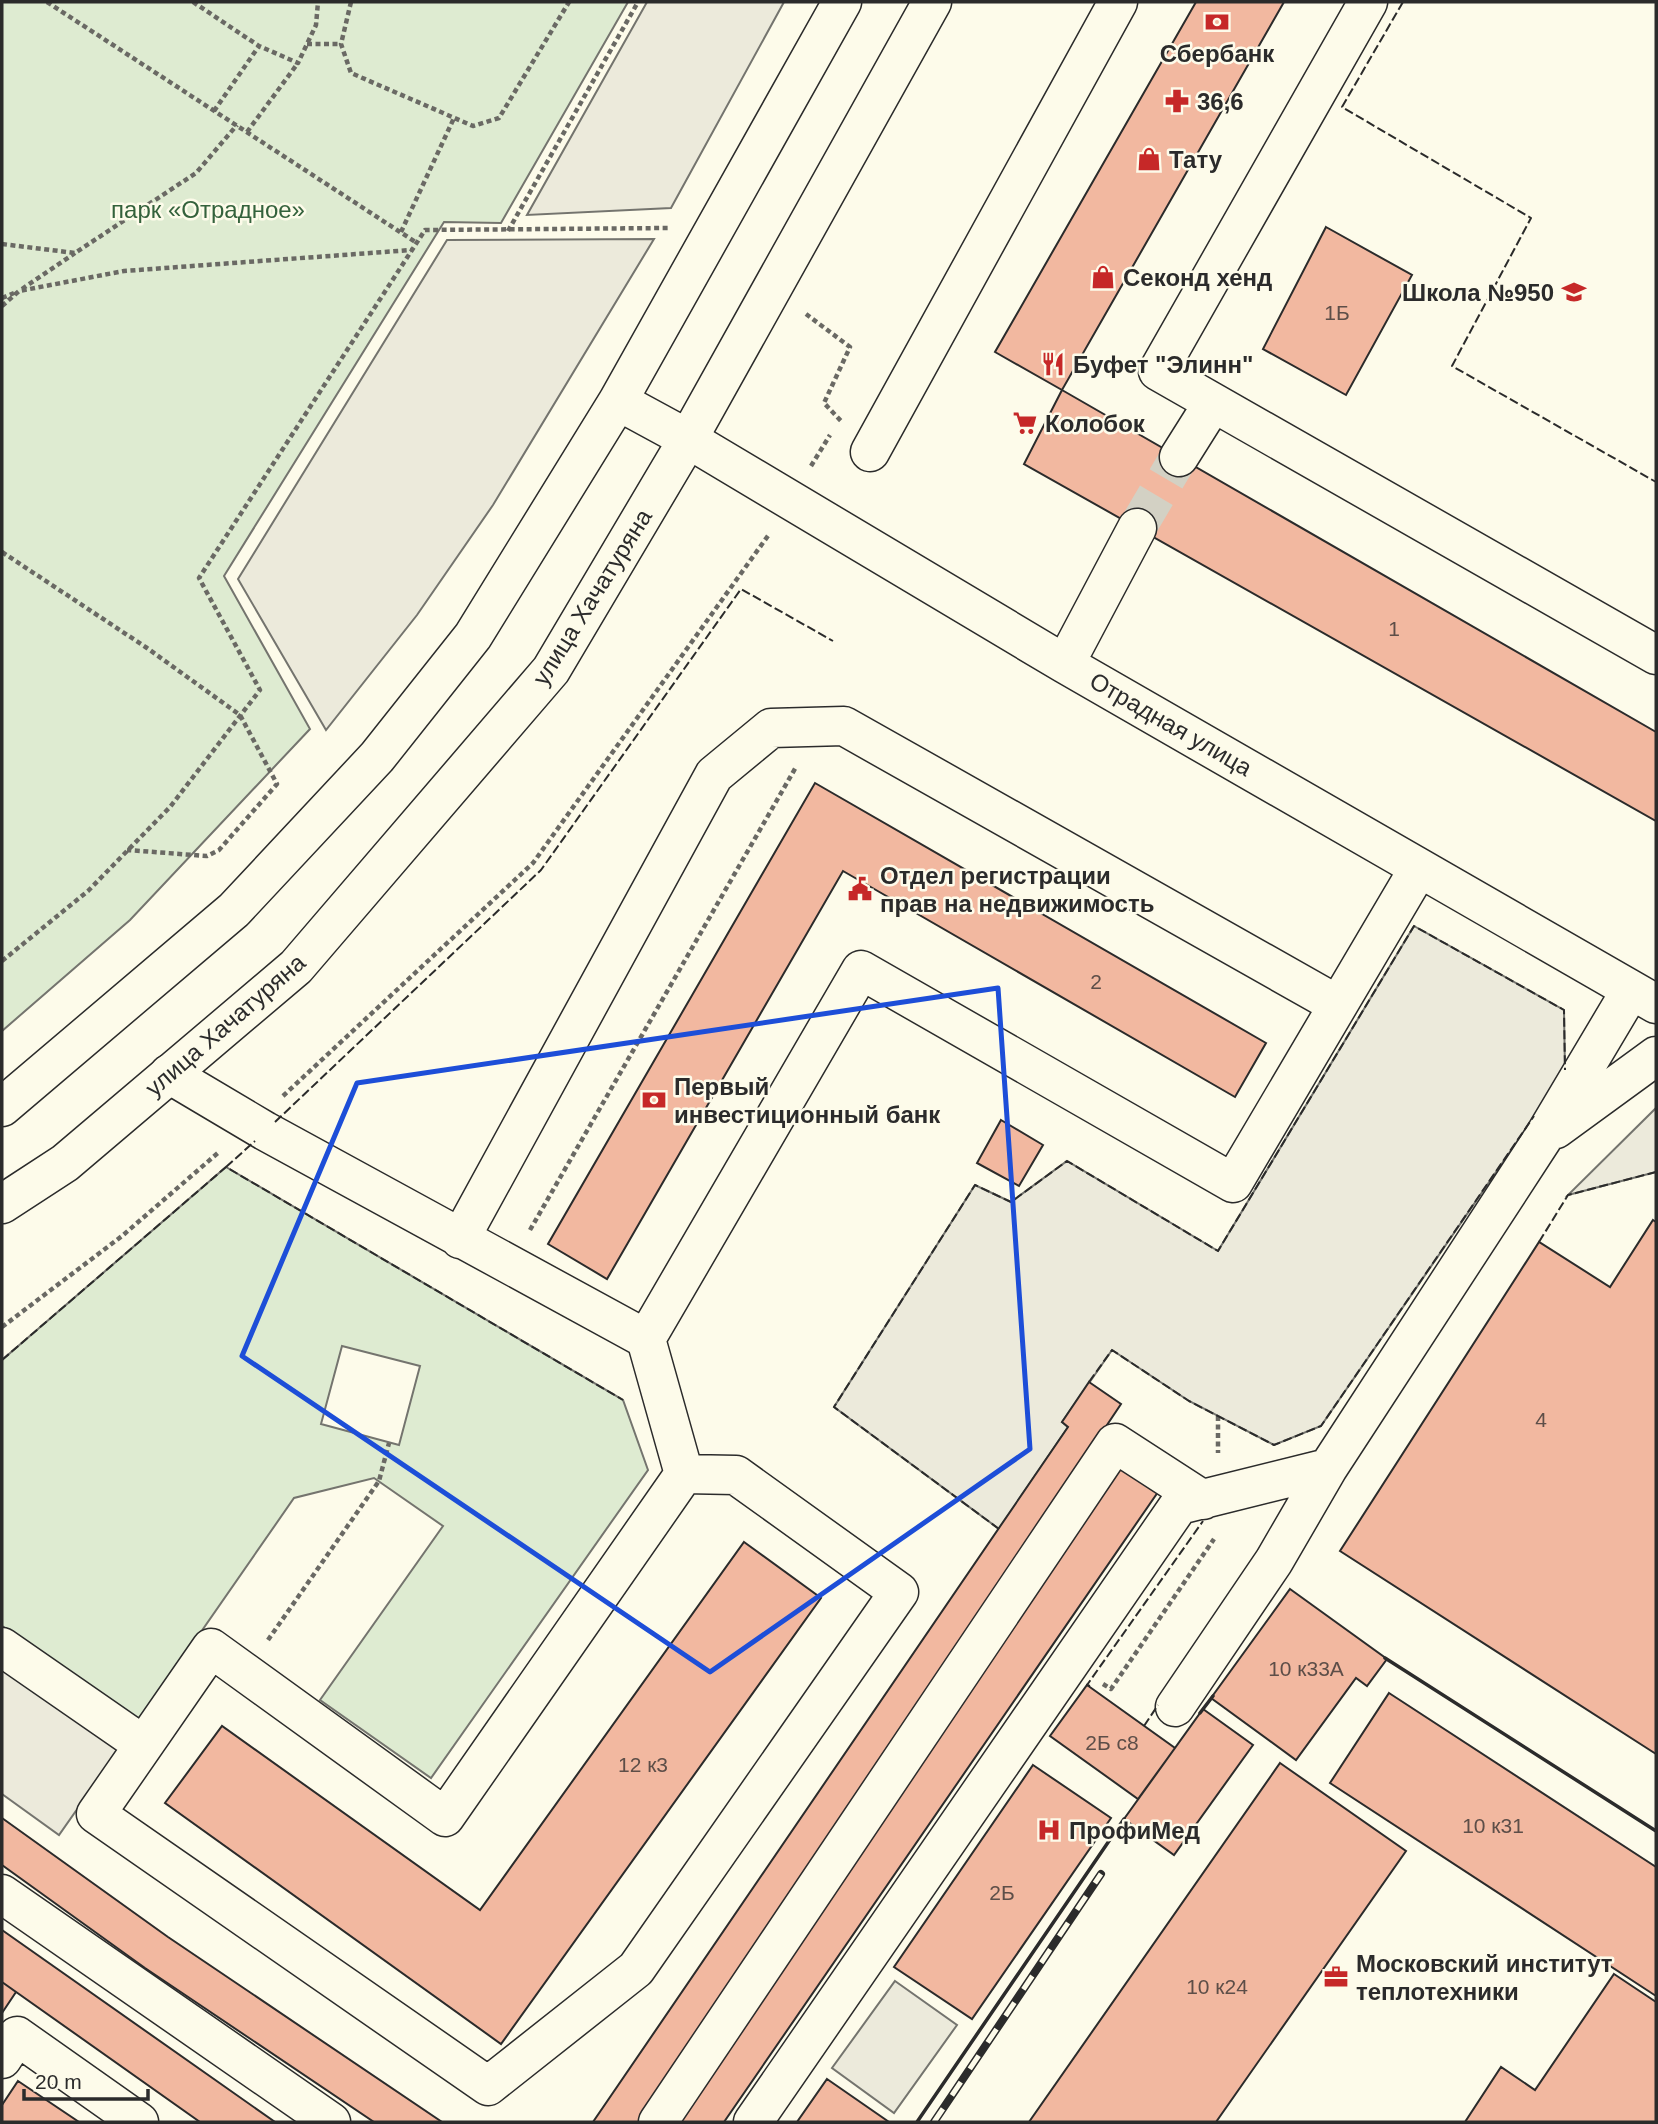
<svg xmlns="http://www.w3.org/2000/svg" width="1658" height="2124" viewBox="0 0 1658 2124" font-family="Helvetica,sans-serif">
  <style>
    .green { fill: #deebd1; stroke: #74746e; stroke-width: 2; fill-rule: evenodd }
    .parking { fill: #eceadb; stroke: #74746e; stroke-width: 2 }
    .building { fill: #f2b8a0; stroke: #2b2b2b; stroke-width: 2 }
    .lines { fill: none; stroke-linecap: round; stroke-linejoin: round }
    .minor-tunnel { stroke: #d3d1c4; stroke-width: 38; stroke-dasharray: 38 19; stroke-linecap: butt }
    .minor-casing { stroke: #2b2b2b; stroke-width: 41 }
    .major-casing { stroke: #2b2b2b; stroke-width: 41 }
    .path { stroke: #6a6964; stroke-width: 4.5; stroke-dasharray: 5 3.5; stroke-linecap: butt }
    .minor { stroke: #fdfbea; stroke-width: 38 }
    .major { stroke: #fdfbea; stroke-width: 38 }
    .rail-casing { stroke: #2b2b2b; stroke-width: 8 }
    .rail { stroke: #fdfbea; stroke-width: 5; stroke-dasharray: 16; stroke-linecap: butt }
    .fence { stroke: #2b2b2b; stroke-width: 2; stroke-dasharray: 9 3.5; stroke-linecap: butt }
    .wall { stroke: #2b2b2b; stroke-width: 3.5 }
    .marked { fill: none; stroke: #1d4ed8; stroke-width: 5; stroke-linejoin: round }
    .labels { text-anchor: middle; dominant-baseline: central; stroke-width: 5; stroke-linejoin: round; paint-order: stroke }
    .number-label { font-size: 21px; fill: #5d4e48 }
    .poi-label { font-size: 24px; font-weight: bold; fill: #2b2b2b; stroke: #fdfbea; text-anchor: start }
    .park-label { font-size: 24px; fill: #34623c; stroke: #fdfbea }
    .street-label { font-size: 24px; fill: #2b2b2b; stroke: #fdfbea }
  </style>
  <rect width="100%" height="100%" fill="#fdfbea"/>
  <path class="green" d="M 2,2 L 628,2 L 501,223 L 444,222 L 224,576 L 310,729 L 130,920 L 2,1031 Z
    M 226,1167 L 623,1400 L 648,1470 L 431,1778 L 320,1700 L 443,1526 L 374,1478 L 294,1498 L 139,1721 L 2,1626 L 2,1360 ZM 342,1346 L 420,1366 L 399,1445 L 321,1424 Z"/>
  <path class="parking" d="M 647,2 L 784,2 L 671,208 L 527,215 Z
    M 654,239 L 493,505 L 417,615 L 326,730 L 238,579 L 447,240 Z
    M 1414,926 L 1564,1010 L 1565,1072 L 1321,1426 L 1274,1445 L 1189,1401 L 1112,1350 L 1062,1422 L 1068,1427 L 999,1529 L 834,1407 L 975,1185 L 1011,1202 L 1067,1161 L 1218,1251 Z
    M 1656,1108 L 1656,1172 L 1568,1195 Z
    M 2,1626 L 139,1721 L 59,1835 L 2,1794 Z
    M 895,1981 L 957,2025 L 894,2113 L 832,2068 Z"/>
  <path class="building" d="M 1196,2 L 1284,2 L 1062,390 L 995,352 Z
    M 1326,227 L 1412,275 L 1346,395 L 1263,349 Z
    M 1062,390 L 1656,732 L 1656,821 L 1024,464 Z
    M 815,783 L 1266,1043 L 1235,1097 L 843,871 L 607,1279 L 548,1244 Z
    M 1001,1120 L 1043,1145 L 1019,1186 L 977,1163 Z
    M 1653,1220 L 1656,1222 L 1656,1754 L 1340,1551 L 1539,1242 L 1610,1287 Z
    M 1089,1382 L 1121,1404 L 1107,1425 L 1113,1429 L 646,2122 L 593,2122 L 1068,1427 L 1062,1422 Z
    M 1115,1464 L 1158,1492 L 724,2122 L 670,2122 Z
    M 744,1542 L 821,1598 L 501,2044 L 165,1803 L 222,1726 L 480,1910 Z
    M 1290,1589 L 1387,1659 L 1367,1686 L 1356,1678 L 1296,1760 L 1211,1698 Z
    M 1087,1685 L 1175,1748 L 1138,1799 L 1050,1736 Z
    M 1389,1693 L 1656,1867 L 1656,1996 L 1330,1783 Z
    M 1203,1709 L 1253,1745 L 1174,1855 L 1124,1819 Z
    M 1280,1763 L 1406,1851 L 1216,2122 L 1029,2122 Z
    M 1033,1765 L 1111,1818 L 972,2019 L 894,1967 Z
    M 2,1818 L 168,1937 L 442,2122 L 374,2122 L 145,1968 L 2,1865 Z
    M 2,1930 L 275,2122 L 200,2122 L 2,1982 Z
    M 1614,1974 L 1656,2002 L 1656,2122 L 1465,2122 L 1501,2067 L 1535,2090 Z
    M 2,1982 L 16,1992 L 2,2013 Z
    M 827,2079 L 889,2122 L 797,2122 Z
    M 18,2081 L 79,2122 L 2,2122 L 2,2105 Z"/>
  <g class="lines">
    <path class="minor-tunnel" d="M 1137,528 L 1179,457"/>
    <g class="minor-casing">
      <path id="minor" d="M 1368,2 L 1158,371 L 1656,655
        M 688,439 L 1065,664 L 1656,1004
        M 870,452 L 1118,2
        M 1179,457 L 1213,403
        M 1065,664 L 1137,528
        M 169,1074 L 265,1131 L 646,1339 L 861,970 L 1233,1183 L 1419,868
        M 1556,1129 L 1656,1056
        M 460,1239 L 714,775 L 771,728 L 844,726 L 1338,1005
        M 646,1339 L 684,1474 L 445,1817 L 211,1648 L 96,1814 L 488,2086 L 636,1969 L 899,1592 L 736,1475 L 684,1474
        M 2,1647 L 142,1744
        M 1175,1707 L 1274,1561 L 1328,1468 L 1543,1138 L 1631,990
        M 2,1894 L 331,2122
        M 2,2059 L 17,2036 L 139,2122
        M 658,2122 L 1115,1443 L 1203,1500
        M 753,2122 L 1179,1505 L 1328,1468"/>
    </g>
    <g class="major-casing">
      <path id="major" d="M 618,401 L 688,439
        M 2,1107 L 234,910 L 377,757 L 473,636 L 618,401 L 842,2
        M 2,1204 L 65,1163 L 296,967 L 551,670 L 688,439 L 932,2"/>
    </g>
    <path class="path" d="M 47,2 L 417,243
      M 193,2 L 259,46 L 298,63 L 316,25 L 318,2
      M 351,2 L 341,44 L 351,73 L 473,126 L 499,118 L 569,2
      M 307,44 L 341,44
      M 214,111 L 259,46
      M 247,132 L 298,63
      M 508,231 L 638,2
      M 401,232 L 454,118
      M 2,244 L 75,253 L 196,173 L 237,125
      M 22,289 L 75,253
      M 2,298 L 14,293
      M 2,306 L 19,291 L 124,271 L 411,250
      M 806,314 L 850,347 L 824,403 L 842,422
      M 811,466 L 830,435
      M 2,552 L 147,648 L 240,715 L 277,784 L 219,850 L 207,856 L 127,850
      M 2,961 L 88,891 L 170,807 L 260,690 L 199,578 L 425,230 L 669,228
      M 283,1096 L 533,863 L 770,533
      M 530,1230 L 796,767
      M 2,1327 L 122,1236 L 219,1152
      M 1218,1416 L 1218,1453
      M 268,1640 L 379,1481 L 389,1443
      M 1103,1684 L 1111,1689 L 1214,1539"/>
    <use href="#minor" class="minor"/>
    <use href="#major" class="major"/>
    <g class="rail-casing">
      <path id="rail" d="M 934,2122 L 1101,1874"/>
    </g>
    <use href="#rail" class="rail"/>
    <path class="fence" d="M 1403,2 L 1342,107 L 1531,218 L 1452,366 L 1656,482
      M 275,1122 L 541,870 L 741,589 L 833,641
      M 226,1167 L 255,1141
      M 1539,1242 L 1568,1195 L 1656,1172
      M 2,1360 L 226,1167 L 623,1400
      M 1089,1382 L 1112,1350 L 1189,1401 L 1274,1445 L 1321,1426 L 1534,1116
      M 999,1529 L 834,1407 L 975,1185 L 1011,1202 L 1067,1161 L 1218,1251 L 1414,926 L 1564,1010 L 1565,1070
      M 1090,1686 L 1087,1685 L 1203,1521
      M 1144,1726 L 1158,1705"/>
    <path class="wall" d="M 1385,1658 L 1656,1831
      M 1200,1713 L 1213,1696
      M 917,2122 L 1124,1819"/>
  </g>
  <path class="marked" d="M 998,988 L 1030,1449 L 710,1672 L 242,1356 L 357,1083 Z"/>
  <defs>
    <g id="bank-bare" transform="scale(1.89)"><path d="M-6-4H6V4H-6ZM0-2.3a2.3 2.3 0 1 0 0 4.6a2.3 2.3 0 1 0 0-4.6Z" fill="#c62828" stroke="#fdfbea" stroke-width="2.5" paint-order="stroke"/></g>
    <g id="pharmacy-bare" transform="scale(1.89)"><path d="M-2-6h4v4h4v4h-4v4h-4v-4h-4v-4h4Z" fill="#c62828" stroke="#fdfbea" stroke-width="2.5" paint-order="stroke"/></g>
    <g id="shop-bare" transform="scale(1.89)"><path d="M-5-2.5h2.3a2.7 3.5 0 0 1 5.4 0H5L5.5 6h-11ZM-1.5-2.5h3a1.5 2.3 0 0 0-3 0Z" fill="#c62828" stroke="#fdfbea" stroke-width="2.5" paint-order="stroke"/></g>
    <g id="school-bare" transform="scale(1.89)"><path d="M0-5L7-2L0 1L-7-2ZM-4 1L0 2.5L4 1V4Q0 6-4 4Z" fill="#c62828" stroke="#fdfbea" stroke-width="2.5" paint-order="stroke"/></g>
    <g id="restaurant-bare" transform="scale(1.89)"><path d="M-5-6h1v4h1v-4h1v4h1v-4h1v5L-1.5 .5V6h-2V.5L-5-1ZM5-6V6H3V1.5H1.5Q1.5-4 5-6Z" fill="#c62828" stroke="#fdfbea" stroke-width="2.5" paint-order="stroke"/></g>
    <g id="supermarket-bare" transform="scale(1.89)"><path d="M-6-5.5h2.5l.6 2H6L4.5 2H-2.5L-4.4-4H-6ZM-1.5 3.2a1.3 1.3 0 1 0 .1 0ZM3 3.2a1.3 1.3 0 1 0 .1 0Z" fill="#c62828" stroke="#fdfbea" stroke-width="2.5" paint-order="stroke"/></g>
    <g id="civic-bare" transform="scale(1.89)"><path d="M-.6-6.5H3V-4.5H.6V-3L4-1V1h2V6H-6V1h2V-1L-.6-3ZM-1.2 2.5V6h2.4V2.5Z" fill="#c62828" stroke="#fdfbea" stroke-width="2.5" paint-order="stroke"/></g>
    <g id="hospital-bare" transform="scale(1.89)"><path d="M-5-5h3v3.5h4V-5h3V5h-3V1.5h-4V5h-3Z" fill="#c62828" stroke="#fdfbea" stroke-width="2.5" paint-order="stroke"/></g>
    <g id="office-bare" transform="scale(1.89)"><path d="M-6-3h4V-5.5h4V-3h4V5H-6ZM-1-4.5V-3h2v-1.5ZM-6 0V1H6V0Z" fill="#c62828" stroke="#fdfbea" stroke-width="2.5" paint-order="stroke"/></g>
  </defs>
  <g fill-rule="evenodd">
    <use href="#bank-bare" x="1217" y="22"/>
    <use href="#pharmacy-bare" x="1177" y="101"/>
    <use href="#shop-bare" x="1149" y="159"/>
    <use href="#shop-bare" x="1103" y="277"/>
    <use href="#school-bare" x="1574" y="292"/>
    <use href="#restaurant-bare" x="1053" y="364"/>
    <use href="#supermarket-bare" x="1025" y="423"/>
    <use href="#civic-bare" x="860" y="889"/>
    <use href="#bank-bare" x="654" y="1100"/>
    <use href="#hospital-bare" x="1049" y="1830"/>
    <use href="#office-bare" x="1336" y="1977"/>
  </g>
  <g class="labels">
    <g class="number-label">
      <text x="1337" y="312">1Б</text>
      <text x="1394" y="628">1</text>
      <text x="1096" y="981">2</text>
      <text x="1541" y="1419">4</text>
      <text x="1306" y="1668">10 к33А</text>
      <text x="1112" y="1742">2Б с8</text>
      <text x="643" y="1764">12 к3</text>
      <text x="1493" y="1825">10 к31</text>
      <text x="1002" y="1892">2Б</text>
      <text x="1217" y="1986">10 к24</text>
    </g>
    <g class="poi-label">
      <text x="1217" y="53" text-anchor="middle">Сбербанк</text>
      <text x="1197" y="101">36,6</text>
      <text x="1169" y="159">Тату</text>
      <text x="1123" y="277">Секонд хенд</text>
      <text x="1554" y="292" text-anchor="end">Школа №950</text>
      <text x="1073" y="364">Буфет "Элинн"</text>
      <text x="1045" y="423">Колобок</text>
      <text x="880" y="875">Отдел регистрации<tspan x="880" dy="28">прав на недвижимость</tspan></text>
      <text x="674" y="1086">Первый<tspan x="674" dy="28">инвестиционный банк</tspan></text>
      <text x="1069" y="1830">ПрофиМед</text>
      <text x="1356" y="1963">Московский институт<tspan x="1356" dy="28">теплотехники</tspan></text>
    </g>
    <g class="park-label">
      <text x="208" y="209">парк «Отрадное»</text>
    </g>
    <g class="street-label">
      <text transform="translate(592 597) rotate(-58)">улица Хачатуряна</text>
      <text transform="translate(1171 724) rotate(30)">Отрадная улица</text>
      <text transform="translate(225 1025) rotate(-41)">улица Хачатуряна</text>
    </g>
  </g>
  <rect width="1658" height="2124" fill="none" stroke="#2b2b2b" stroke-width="7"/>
  <path d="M24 2089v10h124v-10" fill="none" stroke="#2b2b2b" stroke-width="3.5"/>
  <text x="35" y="2089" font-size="21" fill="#2b2b2b" stroke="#fdfbea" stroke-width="5" paint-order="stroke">20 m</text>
</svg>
